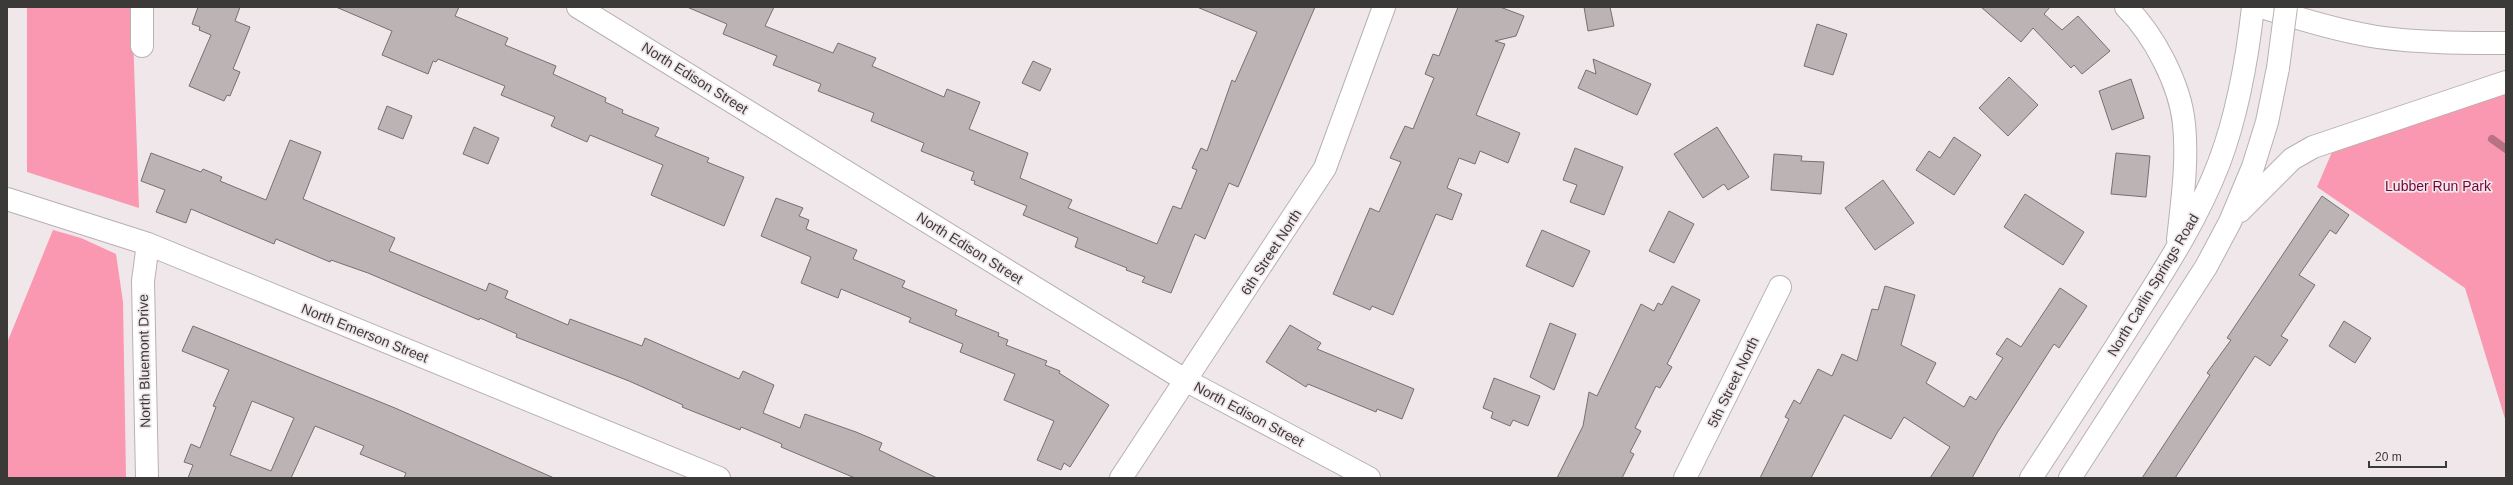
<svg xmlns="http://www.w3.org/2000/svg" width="2513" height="485" viewBox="0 0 2513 485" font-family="Arial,sans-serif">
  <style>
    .forest { fill: #fa97b1 }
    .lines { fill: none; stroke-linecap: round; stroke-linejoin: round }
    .stream { stroke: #b77284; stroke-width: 8 }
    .building { fill: #bcb3b5; stroke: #777071; fill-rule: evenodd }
    .minor-casing { stroke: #b8b0b2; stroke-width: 24 }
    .major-casing { stroke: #b8b0b2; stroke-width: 24 }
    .minor { stroke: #fff; stroke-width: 22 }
    .major { stroke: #fff; stroke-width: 22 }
    .major-bridge-casing { stroke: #b8b0b2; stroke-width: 24; stroke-linecap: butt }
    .major-bridge { stroke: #fff; stroke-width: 22 }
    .labels { text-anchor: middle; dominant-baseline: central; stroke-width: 3.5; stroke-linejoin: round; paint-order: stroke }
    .street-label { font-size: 14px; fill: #3c3939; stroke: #efe7e9 }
    .park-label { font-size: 14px; fill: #7b0039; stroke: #efe7e9 }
  </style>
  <rect width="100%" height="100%" fill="#efe7e9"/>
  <path class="forest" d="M 27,7 L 132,7 L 139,208 L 27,172 Z
    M 2506,92 L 2506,422 L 2465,288 L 2317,187 L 2332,152 Z
    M 53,230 L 81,238 L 116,254 L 123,302 L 126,478 L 7,478 L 7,343 Z"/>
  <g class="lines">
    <path class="stream" d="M 2492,139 L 2506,149"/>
  </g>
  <path class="building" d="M 198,7 L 240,7 L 235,21 L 250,27 L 233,69 L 240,72 L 230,96 L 227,95 L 224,101 L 189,86 L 211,35 L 199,30 L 200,27 L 192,24 Z
    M 336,7 L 459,7 L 455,16 L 508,38 L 505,45 L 556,66 L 553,74 L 606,98 L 605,102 L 623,110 L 622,113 L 659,128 L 655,136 L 709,158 L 707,162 L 744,177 L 724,226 L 651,195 L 663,165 L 590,135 L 587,142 L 551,126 L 555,117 L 501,95 L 505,86 L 438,59 L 436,62 L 433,61 L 428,74 L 382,55 L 392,31 Z
    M 687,7 L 774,7 L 765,26 L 833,53 L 838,43 L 876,58 L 872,66 L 944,97 L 947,89 L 980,102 L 969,129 L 1028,153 L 1020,178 L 1072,200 L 1068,208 L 1157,244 L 1173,206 L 1181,209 L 1197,170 L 1192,168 L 1201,148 L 1207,151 L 1232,80 L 1235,82 L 1257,32 L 1197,7 L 1315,7 L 1238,187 L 1229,183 L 1205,239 L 1195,234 L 1171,293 L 1142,282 L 1145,277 L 1126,270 L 1127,268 L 1075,247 L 1078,238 L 1023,215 L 1027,206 L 974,184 L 975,181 L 971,180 L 974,172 L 921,151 L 924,143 L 871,121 L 874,113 L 818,91 L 821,84 L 773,65 L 777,56 L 723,34 L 727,24 Z
    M 1458,7 L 1500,7 L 1524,16 L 1516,36 L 1495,41 L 1505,44 L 1476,115 L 1520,133 L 1508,163 L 1480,151 L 1475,164 L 1459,158 L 1447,188 L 1462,194 L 1452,220 L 1436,214 L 1393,315 L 1372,306 L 1370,310 L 1333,294 L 1370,208 L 1379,212 L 1401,162 L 1390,158 L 1405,126 L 1413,129 L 1434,78 L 1425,74 L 1433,54 L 1439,56 Z
    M 1584,7 L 1610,7 L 1614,26 L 1588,31 Z
    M 1981,7 L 2050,7 L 2044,14 L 2062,30 L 2078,16 L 2110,51 L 2082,74 L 2074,65 L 2071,68 L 2033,28 L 2021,42 Z
    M 1817,24 L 1847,34 L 1833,75 L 1804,66 Z
    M 1593,59 L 1651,84 L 1637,115 L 1578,88 L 1586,70 L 1596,74 Z
    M 1033,61 L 1051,69 L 1040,91 L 1022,83 Z
    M 2009,77 L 2038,105 L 2008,136 L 1979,108 Z
    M 2131,79 L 2144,118 L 2112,130 L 2099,91 Z
    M 387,106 L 412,116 L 403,139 L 378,129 Z
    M 474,127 L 499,138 L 488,164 L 463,154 Z
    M 1717,127 L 1749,177 L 1728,190 L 1724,184 L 1703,198 L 1674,154 Z
    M 1954,137 L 1981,155 L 1954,195 L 1916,170 L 1929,151 L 1940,158 Z
    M 290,140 L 321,152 L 303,199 L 395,238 L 389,251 L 486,291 L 489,283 L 508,291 L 505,298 L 568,325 L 570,319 L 642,346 L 645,338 L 739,379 L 743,371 L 774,385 L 763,413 L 800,428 L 805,414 L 856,432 L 882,443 L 879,450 L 937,478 L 855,478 L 781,447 L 782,444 L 741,427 L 740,430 L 682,407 L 683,405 L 629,381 L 516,337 L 517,334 L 480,318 L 479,320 L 368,273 L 331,260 L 330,262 L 276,239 L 274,244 L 191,209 L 186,223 L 156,212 L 165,190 L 141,181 L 151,153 L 201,172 L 203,169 L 222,177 L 220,181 L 266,200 Z
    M 1575,148 L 1623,167 L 1604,215 L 1570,202 L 1577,185 L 1563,180 Z
    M 2116,153 L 2150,156 L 2146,197 L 2111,194 Z
    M 1774,154 L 1802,156 L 1801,161 L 1824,162 L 1821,194 L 1771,190 Z
    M 1883,180 L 1914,223 L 1875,250 L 1845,208 Z
    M 2025,194 L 2084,232 L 2063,265 L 2004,227 Z
    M 2322,196 L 2349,215 L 2336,234 L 2330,230 L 2299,275 L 2315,285 L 2281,336 L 2288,340 L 2270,366 L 2255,356 L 2175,478 L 2142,478 L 2210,375 L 2207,373 L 2231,340 L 2227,338 Z
    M 776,198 L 803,208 L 799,216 L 809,220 L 806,229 L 857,250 L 853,259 L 905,281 L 902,287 L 957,310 L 955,315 L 999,333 L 998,336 L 1008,340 L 1006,345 L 1047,361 L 1045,365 L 1060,371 L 1059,373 L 1109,405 L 1070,467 L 1064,463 L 1061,470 L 1037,460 L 1054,421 L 1004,400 L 1015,374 L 960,352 L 963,344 L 909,322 L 911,318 L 841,289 L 838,298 L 801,283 L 811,257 L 761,236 Z
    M 1669,211 L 1694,224 L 1674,263 L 1649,251 Z
    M 1542,230 L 1590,251 L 1573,287 L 1526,266 Z
    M 1672,286 L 1700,300 L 1667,364 L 1672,367 L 1660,388 L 1656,386 L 1635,428 L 1641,431 L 1630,452 L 1634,454 L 1622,478 L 1557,478 L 1583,426 L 1589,392 L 1597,396 L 1641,304 L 1654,311 L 1658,303 L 1662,305 Z
    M 1885,286 L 1915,295 L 1901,345 L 1936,363 L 1926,383 L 1964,407 L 1970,396 L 1976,400 L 2003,358 L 1996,354 L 2007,338 L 2021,347 L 2060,288 L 2087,306 L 2059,348 L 2054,344 L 1997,433 L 1972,478 L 1930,478 L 1950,447 L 1904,417 L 1891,439 L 1844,415 L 1811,478 L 1760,478 L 1789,419 L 1785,417 L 1794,400 L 1800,404 L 1818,369 L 1832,376 L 1842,354 L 1857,361 L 1872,309 L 1878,310 Z
    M 2344,321 L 2371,338 L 2355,363 L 2329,346 Z
    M 1550,323 L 1576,334 L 1554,390 L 1530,377 Z
    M 1290,325 L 1321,343 L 1317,349 L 1414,389 L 1402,419 L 1377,409 L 1376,412 L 1308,384 L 1306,387 L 1266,362 Z
    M 193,326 L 395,408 L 554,478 L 404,478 L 406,473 L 360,454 L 364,446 L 315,426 L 291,478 L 188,478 L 193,465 L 184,462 L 191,444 L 200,448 L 216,407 L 213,406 L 229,370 L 182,351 ZM 252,401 L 294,418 L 271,471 L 230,455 Z
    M 1494,378 L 1540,396 L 1528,426 L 1513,420 L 1510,426 L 1491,418 L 1493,412 L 1483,408 Z"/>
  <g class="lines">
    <g class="minor-casing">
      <path id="minor" d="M 142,7 L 142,46
        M 578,7 L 1185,380 L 1369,478
        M 7,199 L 148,244 L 719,478
        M 147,478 L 143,281 L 148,244
        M 1121,478 L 1325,168 L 1384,7
        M 1685,478 L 1780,287"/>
    </g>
    <g class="major-casing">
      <path id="major" d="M 2126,7 C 2154,35 2180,84 2184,124 C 2188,162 2182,202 2178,240
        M 2262,7 C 2299,19 2338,31 2377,37 C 2420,43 2463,43 2506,43
        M 2240,211 L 2292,159 L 2313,147 L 2506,82
        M 2031,478 C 2068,421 2105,365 2141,307 C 2170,261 2199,215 2219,163 C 2238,113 2247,61 2253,7
        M 2070,478 L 2206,267 L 2230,222 L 2253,167 L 2267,122 L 2278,68"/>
    </g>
    <use href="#minor" class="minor"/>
    <use href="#major" class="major"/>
    <g class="major-bridge-casing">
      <path id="major-bridge" d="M 2278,68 L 2286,7"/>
    </g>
    <use href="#major-bridge" class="major-bridge"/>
  </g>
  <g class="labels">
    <g class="street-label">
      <text transform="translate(695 78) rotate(32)">North Edison Street</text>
      <text transform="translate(970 248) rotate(32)">North Edison Street</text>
      <text transform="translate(1271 252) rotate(-57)">6th Street North</text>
      <text transform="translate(2153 285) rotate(-59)">North Carlin Springs Road</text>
      <text transform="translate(365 333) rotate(22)">North Emerson Street</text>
      <text transform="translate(144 361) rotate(-91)">North Bluemont Drive</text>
      <text transform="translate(1733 382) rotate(-64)">5th Street North</text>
      <text transform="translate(1249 414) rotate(28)">North Edison Street</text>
    </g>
    <g class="park-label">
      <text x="2438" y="186">Lubber Run Park</text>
    </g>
  </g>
  <rect width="2513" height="485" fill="none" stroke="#3c3939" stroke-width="16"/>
  <path d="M2369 461v6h77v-6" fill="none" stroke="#3c3939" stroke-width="2"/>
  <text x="2375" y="461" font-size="12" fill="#3c3939" stroke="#efe7e9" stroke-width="3" paint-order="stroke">20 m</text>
</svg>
